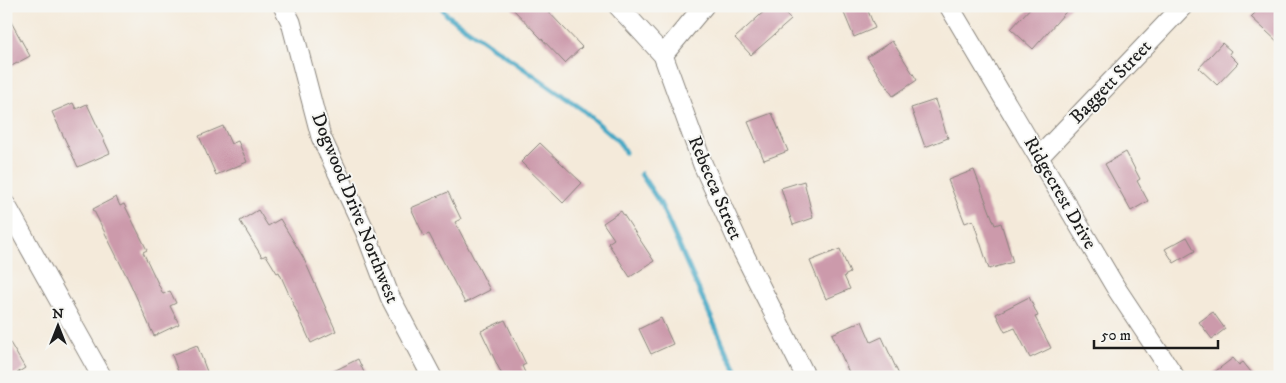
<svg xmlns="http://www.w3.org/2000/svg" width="1286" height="383" viewBox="0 0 1286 383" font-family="'IM FELL DW Pica',serif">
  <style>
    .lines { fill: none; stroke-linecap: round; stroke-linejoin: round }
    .stream { stroke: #44a7c4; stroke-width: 5 }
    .building { fill: #cc9aab }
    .minor-casing { stroke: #88837b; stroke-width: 21 }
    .minor { stroke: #fff; stroke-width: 19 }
    .labels { text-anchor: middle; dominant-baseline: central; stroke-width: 4; stroke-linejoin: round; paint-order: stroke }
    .street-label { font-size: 19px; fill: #1c1c1c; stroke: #f6f6f2 }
  </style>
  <rect width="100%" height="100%" fill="#f6f6f2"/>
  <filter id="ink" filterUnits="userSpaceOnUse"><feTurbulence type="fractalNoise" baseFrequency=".02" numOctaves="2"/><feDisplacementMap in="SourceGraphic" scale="10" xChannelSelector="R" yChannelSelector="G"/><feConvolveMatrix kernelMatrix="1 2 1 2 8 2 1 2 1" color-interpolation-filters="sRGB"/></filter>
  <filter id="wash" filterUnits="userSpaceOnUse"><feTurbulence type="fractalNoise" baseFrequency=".0096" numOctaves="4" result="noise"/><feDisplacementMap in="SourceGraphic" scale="20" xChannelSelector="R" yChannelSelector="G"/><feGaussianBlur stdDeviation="1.12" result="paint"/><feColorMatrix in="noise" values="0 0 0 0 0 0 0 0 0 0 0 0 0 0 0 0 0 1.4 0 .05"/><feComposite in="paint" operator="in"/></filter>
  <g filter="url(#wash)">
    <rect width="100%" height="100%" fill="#f4eada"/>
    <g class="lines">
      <path class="stream" d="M 441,6 L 447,15 L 582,109 L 619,142 L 625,152
        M 641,174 L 660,203 L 727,353 L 740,377"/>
    </g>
    <g id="blocks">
      <path class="building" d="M 510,6 L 543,6 L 582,47 L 565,63 Z
        M 770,6 L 778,6 L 791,20 L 751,55 L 735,38 Z
        M 841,6 L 866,6 L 875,28 L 854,37 Z
        M 1032,6 L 1071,6 L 1033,49 L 1011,29 Z
        M 1262,6 L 1280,6 L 1280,44 L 1251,17 Z
        M 6,13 L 30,56 L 6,69 Z
        M 892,41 L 917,80 L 893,96 L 867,57 Z
        M 1222,43 L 1231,51 L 1229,54 L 1238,63 L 1217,85 L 1199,68 Z
        M 935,100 L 948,138 L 925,147 L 911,108 Z
        M 73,103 L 76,109 L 87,104 L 110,153 L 78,167 L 52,112 Z
        M 772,113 L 788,151 L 764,160 L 748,122 Z
        M 223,126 L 231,144 L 238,141 L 247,162 L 216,175 L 199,136 Z
        M 540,143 L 582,183 L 563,203 L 521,162 Z
        M 1126,152 L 1140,179 L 1137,181 L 1148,201 L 1131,211 L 1105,164 Z
        M 974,170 L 995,225 L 1001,223 L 1013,262 L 989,269 L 973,220 L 965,223 L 948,180 Z
        M 804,181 L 813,218 L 793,225 L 781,188 Z
        M 448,192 L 461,219 L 455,222 L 490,290 L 465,303 L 429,234 L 424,236 L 411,208 Z
        M 116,197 L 120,206 L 124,204 L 147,250 L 143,252 L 163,294 L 170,291 L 176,303 L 170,306 L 179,324 L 154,336 L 130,283 L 93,209 Z
        M 258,210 L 268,226 L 280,219 L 303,257 L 336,331 L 311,343 L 279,272 L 277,273 L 266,255 L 262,257 L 240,221 Z
        M 621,211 L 654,261 L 630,277 L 608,243 L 614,239 L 603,223 Z
        M 1187,237 L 1195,251 L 1174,263 L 1165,249 Z
        M 840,249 L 850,273 L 844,276 L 850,289 L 826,299 L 810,261 Z
        M 1029,297 L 1038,316 L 1035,317 L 1051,348 L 1030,358 L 1015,328 L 1005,332 L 996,314 Z
        M 1213,312 L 1225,329 L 1212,339 L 1199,322 Z
        M 661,318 L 673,344 L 651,354 L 639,329 Z
        M 505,320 L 526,364 L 522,366 L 527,377 L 503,377 L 481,331 Z
        M 862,321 L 871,342 L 882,337 L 900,377 L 851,377 L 832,334 Z
        M 6,336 L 25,368 L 11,377 L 6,377 Z
        M 197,345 L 209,377 L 180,377 L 172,355 Z
        M 1233,358 L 1239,365 L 1243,362 L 1255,377 L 1208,377 Z
        M 358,359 L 366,377 L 322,377 Z"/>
    </g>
  </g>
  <g filter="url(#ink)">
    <use href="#blocks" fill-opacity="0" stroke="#88837b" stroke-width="1"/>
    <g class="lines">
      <g class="minor-casing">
        <path id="minor" d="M 283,6 L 291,22 L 321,137 L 365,231 L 390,297 L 432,377
          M 618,6 L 663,55 L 703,165 L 741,248 L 806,377
          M 949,6 L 1116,288 L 1175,377
          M 663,55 L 704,6
          M 1039,157 L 1183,6
          M 6,205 L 102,377"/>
      </g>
      <use href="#minor" class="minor"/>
    </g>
  </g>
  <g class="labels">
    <g class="street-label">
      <text transform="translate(1111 82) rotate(-46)">Baggett Street</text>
      <text transform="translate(715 188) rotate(67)">Rebecca Street</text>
      <text transform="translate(1060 193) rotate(60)">Ridgecrest Drive</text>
      <text transform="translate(355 208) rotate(68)">Dogwood Drive Northwest</text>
    </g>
  </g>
  <rect width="1286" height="383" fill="none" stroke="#f6f6f2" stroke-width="25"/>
  <g transform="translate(58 326)" stroke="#f6f6f2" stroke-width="4" paint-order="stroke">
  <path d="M0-4L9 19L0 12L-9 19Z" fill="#1c1c1c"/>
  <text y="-8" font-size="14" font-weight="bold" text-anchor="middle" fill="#1c1c1c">N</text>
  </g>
  <path d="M1094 340v8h124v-8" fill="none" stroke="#1c1c1c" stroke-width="2.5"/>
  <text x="1101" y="340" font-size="15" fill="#1c1c1c" stroke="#f6f6f2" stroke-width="4" paint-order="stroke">50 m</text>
</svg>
